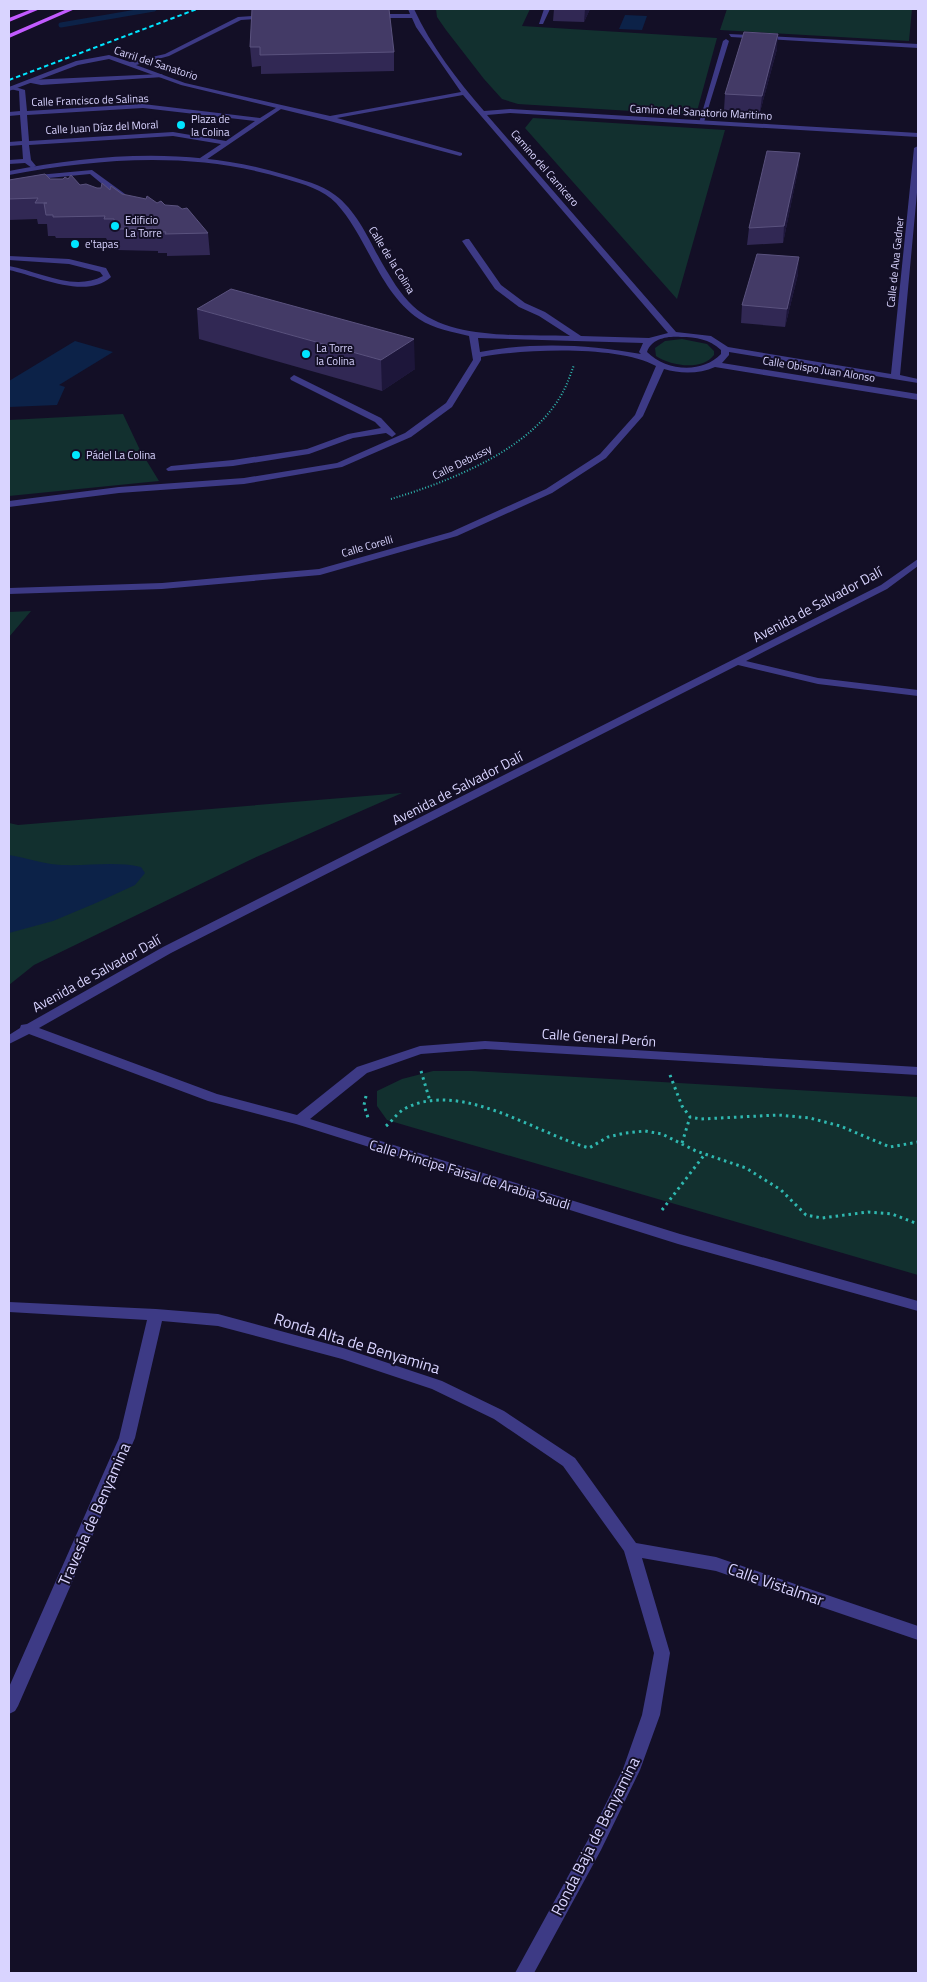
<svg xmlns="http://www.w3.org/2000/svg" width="927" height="1982" viewBox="0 0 927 1982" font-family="'Titillium Web',sans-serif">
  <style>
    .green { fill: #12302f }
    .water { fill: #0c2248 }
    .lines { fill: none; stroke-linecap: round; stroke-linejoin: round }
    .stream { stroke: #0c2248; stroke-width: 5 }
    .path-far1 { stroke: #2fb8b0; stroke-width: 2; stroke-dasharray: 1 2; stroke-linecap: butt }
    .path { stroke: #2fb8b0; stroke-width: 3; stroke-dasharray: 2.5 4; stroke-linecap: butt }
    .service { fill: #3d3a85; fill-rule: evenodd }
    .pedestrian { fill: #3d3a85; fill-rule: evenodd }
    .minor { fill: #3d3a85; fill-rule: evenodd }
    .primary { fill: #c25bff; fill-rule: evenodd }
    .rail { stroke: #00e5ff; stroke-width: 2; stroke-dasharray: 4.5 3; stroke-linecap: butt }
    .wall { fill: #312854 }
    .shaded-wall { fill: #1d163a }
    .building { fill: #433a66; stroke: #5a527e }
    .poi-dot { fill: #00e5ff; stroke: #130f26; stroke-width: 2 }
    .labels { text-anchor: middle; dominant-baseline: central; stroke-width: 4; stroke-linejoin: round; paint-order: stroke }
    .far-street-label { font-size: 11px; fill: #d9d4ff; stroke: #130f26 }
    .far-poi-label { font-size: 11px; fill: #d9d4ff; stroke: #130f26; text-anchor: start }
    .street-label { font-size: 14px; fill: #d9d4ff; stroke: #130f26 }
    .near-street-label { font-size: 16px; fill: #d9d4ff; stroke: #130f26 }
  </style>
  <rect width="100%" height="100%" fill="#130f26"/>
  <path class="green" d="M 436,9 L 530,9 L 522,26 L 717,38 L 696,115 L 518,104 L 502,99 L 484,79 L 446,30 L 437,17 Z
    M 727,9 L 912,9 L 909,41 L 720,30 Z
    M 533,118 L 725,130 L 677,299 L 525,128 Z
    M 682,339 L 707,344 L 714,351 L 714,355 C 702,371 671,366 656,356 L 655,348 L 665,341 Z
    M 123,414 L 140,450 L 159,481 L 9,496 L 9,420 Z
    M 31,611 L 9,637 L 9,612 Z
    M 402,793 L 252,859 L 34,965 L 9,985 L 9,823 L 18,825 Z
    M 433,1071 L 472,1071 L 918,1097 L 918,1275 L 387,1120 L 377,1106 L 377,1091 L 402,1079 Z"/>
  <path class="water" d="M 625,15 L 647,16 L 642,30 L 619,29 Z
    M 75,341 L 113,352 L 59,385 L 65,387 L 57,405 L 9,407 L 9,381 Z
    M 9,855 C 23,857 37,862 51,864 C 81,868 111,860 141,867 L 145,873 L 135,885 L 96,903 L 53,921 L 9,933 Z"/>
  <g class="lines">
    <path class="stream" d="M 61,25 L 154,9"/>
    <path class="path-far1" d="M 391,499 C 451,481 534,449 564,390 C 568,382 571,373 574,365"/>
    <path class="path" d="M 421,1071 L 430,1101
      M 670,1075 L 682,1106 L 690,1117 L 701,1119 L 778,1115 L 810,1118 L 840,1126 L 890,1147 L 918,1142
      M 366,1096 L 364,1105 L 369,1121
      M 386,1126 C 393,1120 398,1112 406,1108 C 462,1080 535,1133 589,1148 L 608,1137 L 625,1133 L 645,1131 L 662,1134 L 696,1151 L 746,1168 L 781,1190 L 806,1215 L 822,1218 L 868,1212 L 892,1214 L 918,1224
      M 682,1143 L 690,1117
      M 662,1210 L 705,1154"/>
    <path class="service" d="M 544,9 L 550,9 L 543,24 L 539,24 Z
      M 729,34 L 918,44 L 918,48 L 731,37 Z
      M 726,39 L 729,41 L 704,122 L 699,123 L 723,41 Z
      M 92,170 L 125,194 L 125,198 L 119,198 L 90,174 L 38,179 L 9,186 L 9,182 L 38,175 Z
      M 294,375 L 381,418 L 396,434 L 392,437 L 386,433 L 353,438 L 309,454 L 233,466 L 168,471 L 166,469 L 171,466 L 233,460 L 307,449 L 348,434 L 381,428 L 375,422 L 291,380 L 290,378 Z"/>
    <path class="pedestrian" d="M 161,74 L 163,75 L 163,77 L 41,85 L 26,82 L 29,80 Z
      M 12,86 L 25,90 L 27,111 L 143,104 L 260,118 L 279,106 L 284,107 L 203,162 L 200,162 L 200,158 L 221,144 L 173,136 L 29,145 L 31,160 L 36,166 L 32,168 L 25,163 L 9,164 L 9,160 L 23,159 L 22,145 L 9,146 L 9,142 L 22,141 L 20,115 L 9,116 L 9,112 L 20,111 L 19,91 L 10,89 L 10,87 ZM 143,108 L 255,121 L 226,141 L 173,132 L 29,141 L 27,115 Z"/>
    <path class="minor" d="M 408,9 L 414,9 C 431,46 457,80 484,111 L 510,109 L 918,133 L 918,137 L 510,113 L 487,115 L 676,332 L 711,336 L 728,347 L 891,374 L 914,148 L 918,146 L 918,182 L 900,375 L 918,379 L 918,383 L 729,352 L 729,355 L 722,363 L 918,394 L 918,400 L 715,367 C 700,374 680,374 664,369 L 643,416 L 606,458 L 552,493 L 457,536 L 320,575 L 162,589 L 9,594 L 9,588 L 162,583 L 319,569 L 451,532 L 546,489 L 600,454 L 635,415 L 656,366 C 618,345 524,349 481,357 L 481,360 L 452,407 L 411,437 L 342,467 L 244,484 L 119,493 L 9,507 L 9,501 L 119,487 L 244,478 L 337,463 L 405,433 L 446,403 L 473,360 L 469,336 C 453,332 434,329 419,319 C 379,292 368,238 336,203 C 324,190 303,184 286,179 C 194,151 102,158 9,175 L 9,171 C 101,153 195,147 286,175 C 302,180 321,184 335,195 C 357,211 369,240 382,263 C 391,278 400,294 413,306 C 450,341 522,334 570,336 L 539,316 L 519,307 L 495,289 L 462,241 L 466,239 L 469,239 L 501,285 L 525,303 L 545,312 L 581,336 L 649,338 L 668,333 L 463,95 L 337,118 L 462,153 L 462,155 L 460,156 L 326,120 L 181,85 L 109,59 L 78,65 L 9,91 L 9,87 L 76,61 L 109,55 L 130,62 L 165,54 L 238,17 L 269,15 L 271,18 L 241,20 L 169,56 L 136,65 L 185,83 L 330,116 L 461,92 L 416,27 L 412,18 L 374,18 L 371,16 L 374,14 L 410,14 ZM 681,337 C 696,337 709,339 721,350 L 721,354 C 702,374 666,371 647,352 C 652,338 668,336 681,337 ZM 478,338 L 643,343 L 639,352 L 641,354 C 587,344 533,342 480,352 Z
      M 9,256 L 69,259 L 106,268 L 111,277 C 86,300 37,276 9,270 L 9,266 C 38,271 74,292 103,276 L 100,272 L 69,264 L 9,260 Z
      M 918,559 L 918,566 L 887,589 L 746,661 L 818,678 L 918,690 L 918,696 L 818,684 L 738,665 L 171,953 L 39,1028 L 217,1094 L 297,1115 L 357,1067 L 420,1046 L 485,1041 L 918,1067 L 918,1075 L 485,1049 L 421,1054 L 367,1073 L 310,1119 L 680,1234 L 918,1301 L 918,1311 L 678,1244 L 296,1124 L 208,1101 L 29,1034 L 9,1044 L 9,1035 L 20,1028 L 21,1025 L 27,1024 L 163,947 L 881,585 Z
      M 9,1302 L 156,1309 L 218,1314 L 343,1348 L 442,1381 L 504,1411 L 575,1458 L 636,1543 L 716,1557 L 918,1626 L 918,1640 L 716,1571 L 642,1558 L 670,1653 L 660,1715 L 640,1770 L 601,1850 L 534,1973 L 515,1973 L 589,1838 L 623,1769 L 642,1715 L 654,1653 L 624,1551 L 563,1466 L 494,1419 L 432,1389 L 342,1359 L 218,1326 L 162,1321 L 135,1438 L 18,1706 L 15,1711 L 9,1714 L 9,1687 L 119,1438 L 147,1320 L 9,1312 Z"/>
    <path class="primary" d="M 32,9 L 40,9 L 9,22 L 9,18 Z
      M 67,9 L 75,9 L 9,38 L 9,34 Z"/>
    <path class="rail" d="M 9,80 L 197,9"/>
  </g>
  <path class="wall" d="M 252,9 L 394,52 L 394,71 L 261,74 L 261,66 L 252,67 L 250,47 Z
    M 554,9 L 590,9 L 584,22 L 553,21 Z
    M 777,49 L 760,112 L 724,110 L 725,94 Z
    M 800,153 L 798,170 L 783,243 L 747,245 L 749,228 Z
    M 50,179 L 68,179 L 80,185 L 97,188 L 110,190 L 122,194 L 165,205 L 208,233 L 210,255 L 167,256 L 167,253 L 158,253 L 158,251 L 117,250 L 116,240 L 107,240 L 106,238 L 56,238 L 55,236 L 48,236 L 47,224 L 38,224 L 37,219 L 9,220 L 9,180 Z
    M 798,274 L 785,327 L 741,323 L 742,305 Z
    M 197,309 L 415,369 L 382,391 L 199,339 Z"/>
  <path class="shaded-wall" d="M 585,9 L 590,9 L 584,22 Z
    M 778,34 L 777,49 L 760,112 L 762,96 Z
    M 800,153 L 798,170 L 783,243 L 784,226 Z
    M 799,257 L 798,274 L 785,327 L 787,309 Z
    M 414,339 L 415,369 L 382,391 L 381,360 Z"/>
  <path class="building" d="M 252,9 L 389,9 L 394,52 L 260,55 L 260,47 L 250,47 Z
    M 744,32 L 778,34 L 762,96 L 725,94 Z
    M 767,151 L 800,153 L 784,226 L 749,228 Z
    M 45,174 L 50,179 L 63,179 L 65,177 L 68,179 L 71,175 L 80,185 L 86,184 L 97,188 L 101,188 L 102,183 L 110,190 L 111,186 L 122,194 L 146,199 L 147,196 L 157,203 L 161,201 L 165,205 L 178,206 L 182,209 L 187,208 L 208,233 L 165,234 L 166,232 L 156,232 L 157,229 L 115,229 L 114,219 L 104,219 L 105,216 L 53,217 L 53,215 L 46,215 L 44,203 L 47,203 L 35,203 L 38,198 L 9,199 L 9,180 Z
    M 757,254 L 799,257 L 787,309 L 742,305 Z
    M 231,289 L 414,339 L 381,360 L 197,309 Z"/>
  <g class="poi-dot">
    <circle cx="181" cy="125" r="5"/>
    <circle cx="115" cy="226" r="5"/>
    <circle cx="75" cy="244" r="5"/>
    <circle cx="306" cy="354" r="5"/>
    <circle cx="76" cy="455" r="5"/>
  </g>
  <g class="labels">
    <g class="far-street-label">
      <text transform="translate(156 63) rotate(18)">Carril del Sanatorio</text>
      <text transform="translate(90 100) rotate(-2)">Calle Francisco de Salinas</text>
      <text transform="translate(701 112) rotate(3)">Camino del Sanatorio Maritimo</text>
      <text transform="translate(102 127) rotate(-3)">Calle Juan Díaz del Moral</text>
      <text transform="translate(545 168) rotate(49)">Camino del Carnicero</text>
      <text transform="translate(392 260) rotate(58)">Calle de la Colina</text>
      <text transform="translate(895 262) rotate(-84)">Calle de Ava Gadner</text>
      <text transform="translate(819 369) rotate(9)">Calle Obispo Juan Alonso</text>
      <text transform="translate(462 462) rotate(-26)">Calle Debussy</text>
      <text transform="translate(367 546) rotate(-16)">Calle Corelli</text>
    </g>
    <g class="far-poi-label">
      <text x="191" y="119">Plaza de<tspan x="191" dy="13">la Colina</tspan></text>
      <text x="125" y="220">Edificio<tspan x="125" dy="13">La Torre</tspan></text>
      <text x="85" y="244">e'tapas</text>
      <text x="316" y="348">La Torre<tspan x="316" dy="13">la Colina</tspan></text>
      <text x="86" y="455">Pádel La Colina</text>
    </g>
    <g class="street-label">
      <text transform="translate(817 604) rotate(-28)">Avenida de Salvador Dalí</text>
      <text transform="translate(457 788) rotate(-27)">Avenida de Salvador Dalí</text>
      <text transform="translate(96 973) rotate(-29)">Avenida de Salvador Dalí</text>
      <text transform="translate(599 1037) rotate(4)">Calle General Perón</text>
      <text transform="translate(470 1174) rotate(17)">Calle Principe Faisal de Arabia Saudi</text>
    </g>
    <g class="near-street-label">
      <text transform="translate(357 1343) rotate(17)">Ronda Alta de Benyamina</text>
      <text transform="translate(94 1514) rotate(-66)">Travesía de Benyamina</text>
      <text transform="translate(776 1584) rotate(19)">Calle Vistalmar</text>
      <text transform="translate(595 1836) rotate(-63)">Ronda Baja de Benyamina</text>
    </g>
  </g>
  <rect width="927" height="1982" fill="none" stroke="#d9d4ff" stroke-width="20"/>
</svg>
